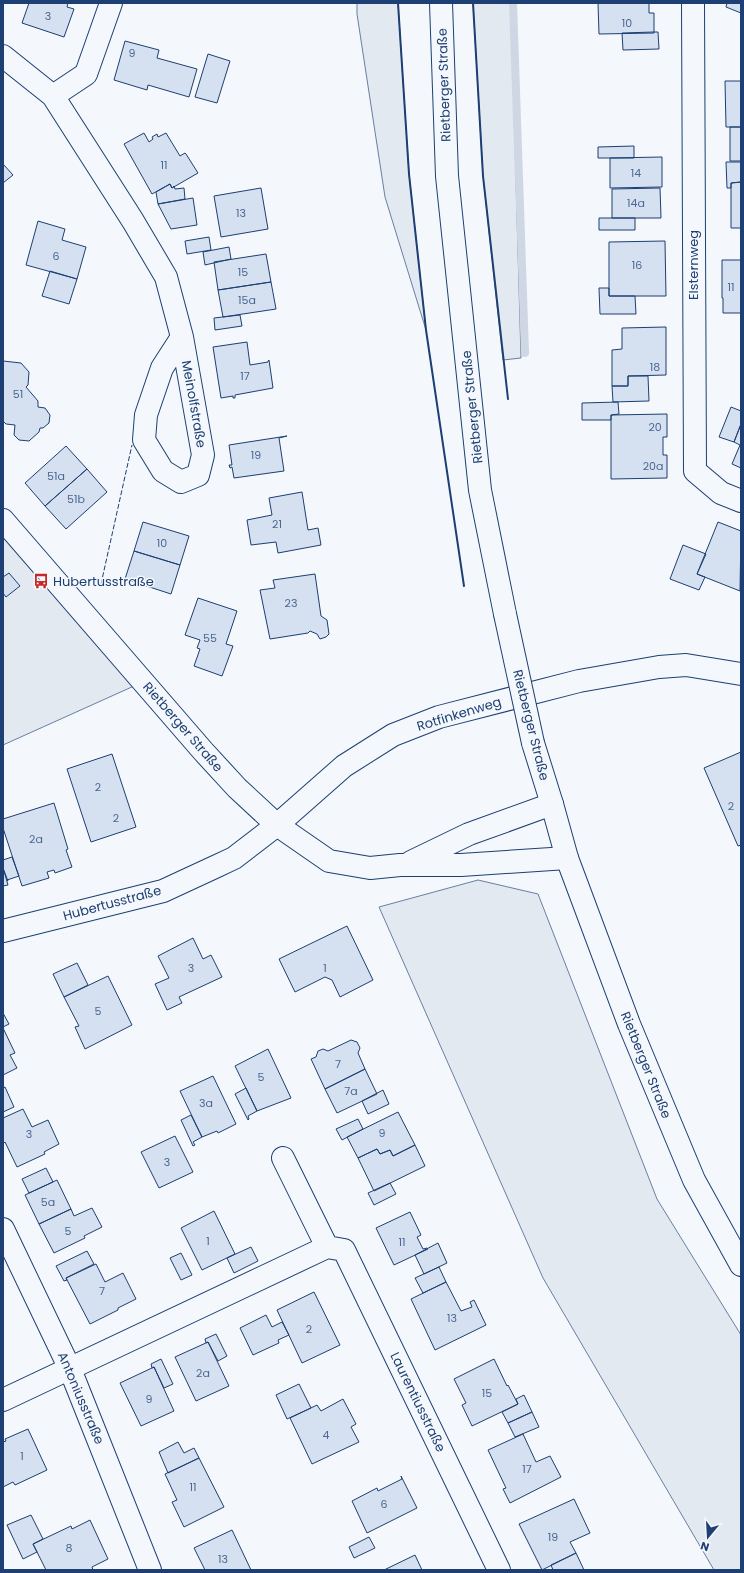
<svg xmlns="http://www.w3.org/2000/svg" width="744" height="1573" viewBox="0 0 744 1573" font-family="Poppins,sans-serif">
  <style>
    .green { fill: #e3e9f0; stroke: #687fa3 }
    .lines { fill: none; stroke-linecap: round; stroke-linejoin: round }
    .stream { stroke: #cfd7e4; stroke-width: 8 }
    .building { fill: #d5e0f0; stroke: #1d3f73 }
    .minor-casing { stroke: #1d3f73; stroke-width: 24 }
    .major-casing { stroke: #1d3f73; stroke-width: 24 }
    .minor { stroke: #f4f7fb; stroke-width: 22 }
    .major { stroke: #f4f7fb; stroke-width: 22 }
    .major-bridge-casing { stroke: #1d3f73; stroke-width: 24; stroke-linecap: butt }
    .major-bridge { stroke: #f4f7fb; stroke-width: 22 }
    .fence { stroke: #1d3f73; stroke-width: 1; stroke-dasharray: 5 2; stroke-linecap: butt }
    .wall { stroke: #1d3f73; stroke-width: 2 }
    .labels { text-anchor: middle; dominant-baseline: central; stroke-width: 3; stroke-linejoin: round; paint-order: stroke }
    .number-label { font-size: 11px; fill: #4b6792 }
    .street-label { font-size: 13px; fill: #1d3f73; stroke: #f4f7fb }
    .poi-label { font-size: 13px; fill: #1d3f73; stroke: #f4f7fb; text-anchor: start }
  </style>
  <rect width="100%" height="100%" fill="#f4f7fb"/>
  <path class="green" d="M 357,3 L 398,3 L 409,174 L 426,330 L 385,197 L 357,14 Z
    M 473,3 L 511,3 L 521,358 L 503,360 L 483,176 Z
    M 3,537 L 134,686 L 3,745 Z
    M 478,880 L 538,894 L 657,1199 L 741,1335 L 741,1570 L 714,1570 L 543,1278 L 379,907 Z"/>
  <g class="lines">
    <path class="stream" d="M 513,3 L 525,353"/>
  </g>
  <path class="building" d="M 29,3 L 68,3 L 67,7 L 74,9 L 64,37 L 22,23 Z
    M 598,3 L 649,3 L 649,13 L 654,13 L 654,33 L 599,34 Z
    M 727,3 L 741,3 L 741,13 L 726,7 Z
    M 654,32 L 658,32 L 659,49 L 623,50 L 622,33 Z
    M 125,41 L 159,50 L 157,58 L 197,69 L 189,97 L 148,85 L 147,90 L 114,80 Z
    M 208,54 L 230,61 L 217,103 L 195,97 Z
    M 725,81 L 741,81 L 741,127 L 726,127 Z
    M 730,127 L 741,127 L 741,161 L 730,161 Z
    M 144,133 L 149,142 L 153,139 L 152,137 L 157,134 L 158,137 L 166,133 L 180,156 L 185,153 L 186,154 L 198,173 L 172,188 L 170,184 L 152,194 L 124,144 Z
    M 634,146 L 634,158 L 598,158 L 598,147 Z
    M 662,157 L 662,187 L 610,188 L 610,158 Z
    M 726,162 L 741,162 L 741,182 L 731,183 L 731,188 L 727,188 Z
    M 3,164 L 13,175 L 3,183 Z
    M 741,182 L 741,228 L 731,228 L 731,183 Z
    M 170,184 L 172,188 L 174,186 L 175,189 L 184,188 L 185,199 L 158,204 L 156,192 Z
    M 261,188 L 268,229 L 221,237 L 214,196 Z
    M 660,188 L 661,218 L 612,218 L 612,189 Z
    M 193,198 L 197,225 L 171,229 L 158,204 Z
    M 599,218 L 635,218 L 635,230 L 599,230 Z
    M 38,221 L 65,229 L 62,240 L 86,247 L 77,279 L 26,265 Z
    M 209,237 L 211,250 L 187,254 L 185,241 Z
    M 665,241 L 666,296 L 609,296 L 609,242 Z
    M 229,247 L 231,259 L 205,265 L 203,252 Z
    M 266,254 L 271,282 L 218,290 L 214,262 Z
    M 722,260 L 741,260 L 741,313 L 723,313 L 723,298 L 722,298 Z
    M 50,271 L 77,279 L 69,304 L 42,296 Z
    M 271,282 L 276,309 L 223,317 L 218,290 Z
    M 599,288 L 609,288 L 609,296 L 635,296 L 636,314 L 600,314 Z
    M 240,315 L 242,326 L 215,330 L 214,318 Z
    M 666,327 L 666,375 L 628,376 L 628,386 L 612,386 L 612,350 L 622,349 L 622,328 Z
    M 247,342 L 250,365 L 268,362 L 268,361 L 269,360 L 273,388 L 235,395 L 235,398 L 233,398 L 233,396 L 221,398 L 213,347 Z
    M 3,361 L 21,363 L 29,372 L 28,385 L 26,387 L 38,401 L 38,407 L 45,408 L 50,415 L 49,423 L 43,428 L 40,428 L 39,432 L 29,441 L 19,440 L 14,435 L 15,425 L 6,424 L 3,421 Z
    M 628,376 L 648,376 L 649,401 L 613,402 L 612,386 L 628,386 Z
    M 618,402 L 619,414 L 611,415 L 611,420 L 582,420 L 582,403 Z
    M 731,407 L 741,411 L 741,424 L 734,442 L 719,437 Z
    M 667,414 L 667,437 L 663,437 L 663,455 L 667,455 L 667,478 L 611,479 L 611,415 Z
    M 741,424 L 741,468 L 732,464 L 740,445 L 734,442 Z
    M 287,436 L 279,438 L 284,471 L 234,478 L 232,467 L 230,468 L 229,465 L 232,465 L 229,445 Z
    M 66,446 L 87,469 L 45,506 L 25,483 Z
    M 87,469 L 107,492 L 66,529 L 45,506 Z
    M 302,492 L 308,530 L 318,528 L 321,545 L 278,553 L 276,542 L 251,545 L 247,520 L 272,515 L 269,498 Z
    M 143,522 L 189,536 L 180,565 L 134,551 Z
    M 718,522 L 741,531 L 740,591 L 697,574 Z
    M 683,545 L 706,554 L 697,574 L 705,577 L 699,590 L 670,579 Z
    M 134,551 L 180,565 L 171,594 L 125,579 Z
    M 9,573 L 20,586 L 6,597 L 3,593 L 3,577 Z
    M 315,574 L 321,616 L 327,620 L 329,634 L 326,637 L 320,639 L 317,634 L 310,631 L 308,633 L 270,639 L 260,590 L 275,588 L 273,580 Z
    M 198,598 L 237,611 L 226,644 L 233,646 L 222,676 L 194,666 L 200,649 L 197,648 L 200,640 L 185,635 Z
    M 741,752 L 741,845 L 738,846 L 704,768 Z
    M 112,754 L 136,827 L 91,842 L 67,769 Z
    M 54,803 L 68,849 L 66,850 L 72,867 L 55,873 L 54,870 L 47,872 L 49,878 L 22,886 L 3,828 L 3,819 Z
    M 12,857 L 19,876 L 7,880 L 8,881 L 3,868 L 3,860 Z
    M 3,868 L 8,885 L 3,886 Z
    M 347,926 L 373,980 L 340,997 L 332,980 L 325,977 L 295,992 L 279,959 Z
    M 193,938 L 203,959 L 211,955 L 222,977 L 179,997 L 182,1003 L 167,1010 L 155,984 L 169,978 L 158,956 Z
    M 77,963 L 88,985 L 64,997 L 53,974 Z
    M 108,976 L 132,1025 L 85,1049 L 75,1027 L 79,1026 L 64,997 Z
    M 3,1013 L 9,1024 L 3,1027 Z
    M 3,1028 L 15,1053 L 10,1055 L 17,1068 L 3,1075 Z
    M 351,1040 L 357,1042 L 360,1048 L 358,1053 L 365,1069 L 325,1089 L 311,1059 L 316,1057 L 318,1051 L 323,1049 L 328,1051 Z
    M 268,1049 L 291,1098 L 257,1111 L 235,1066 Z
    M 365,1069 L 377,1094 L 337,1113 L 325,1089 Z
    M 213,1076 L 236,1124 L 218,1133 L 217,1131 L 202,1137 L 180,1091 Z
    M 5,1087 L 14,1107 L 3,1112 L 3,1088 Z
    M 246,1088 L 257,1111 L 248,1116 L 249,1119 L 248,1120 L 235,1094 Z
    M 383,1090 L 389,1104 L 368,1114 L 362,1101 Z
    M 23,1109 L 32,1127 L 48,1120 L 59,1144 L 44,1152 L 45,1154 L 17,1167 L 5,1142 L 4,1143 L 3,1141 L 3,1118 Z
    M 398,1112 L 415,1145 L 393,1156 L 390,1150 L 380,1154 L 377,1149 L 358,1158 L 347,1137 Z
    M 191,1115 L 202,1137 L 193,1142 L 195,1145 L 193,1146 L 181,1120 Z
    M 358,1119 L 363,1129 L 342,1140 L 336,1129 Z
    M 175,1136 L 193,1172 L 159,1188 L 141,1152 Z
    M 415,1145 L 425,1166 L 374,1191 L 358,1158 L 377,1149 L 380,1154 L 390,1150 L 393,1156 Z
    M 46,1168 L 53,1182 L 29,1193 L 22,1179 Z
    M 57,1180 L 71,1209 L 39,1224 L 25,1195 Z
    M 390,1183 L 396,1194 L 374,1205 L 368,1193 Z
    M 92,1208 L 102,1227 L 84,1236 L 85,1238 L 54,1253 L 39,1224 L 71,1209 L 74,1216 Z
    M 214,1211 L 235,1254 L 202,1270 L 181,1228 Z
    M 410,1212 L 421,1235 L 417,1237 L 423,1249 L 427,1248 L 428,1249 L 394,1265 L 376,1228 Z
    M 438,1243 L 447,1263 L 424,1274 L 415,1255 Z
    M 251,1247 L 258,1261 L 234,1273 L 227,1258 Z
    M 87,1251 L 94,1264 L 66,1278 L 67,1280 L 64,1281 L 56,1266 Z
    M 181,1253 L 192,1275 L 181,1280 L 170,1258 Z
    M 96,1264 L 105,1282 L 123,1273 L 136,1299 L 118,1308 L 118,1310 L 90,1324 L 66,1278 Z
    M 439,1267 L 446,1282 L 423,1293 L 415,1278 Z
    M 446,1282 L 461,1311 L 472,1307 L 470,1302 L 474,1300 L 486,1325 L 435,1350 L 411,1299 Z
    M 314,1292 L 340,1345 L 302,1363 L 277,1310 Z
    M 266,1315 L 272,1327 L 282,1322 L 289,1335 L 278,1340 L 279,1343 L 253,1355 L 240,1328 Z
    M 216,1334 L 227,1356 L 218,1361 L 208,1342 L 206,1343 L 205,1339 Z
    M 208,1342 L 229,1386 L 196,1401 L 175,1357 Z
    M 161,1359 L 173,1384 L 164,1388 L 154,1367 L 152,1368 L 151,1364 Z
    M 494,1359 L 507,1386 L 508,1385 L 518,1404 L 472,1426 L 462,1405 L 466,1403 L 454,1379 Z
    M 154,1367 L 174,1411 L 141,1426 L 120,1383 Z
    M 299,1384 L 311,1408 L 287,1419 L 276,1395 Z
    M 524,1395 L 532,1412 L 508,1423 L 502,1412 L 518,1404 L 516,1399 Z
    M 343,1399 L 356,1424 L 351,1427 L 359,1442 L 312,1464 L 290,1418 L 317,1405 L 321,1411 Z
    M 532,1412 L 539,1427 L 515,1437 L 508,1423 Z
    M 28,1429 L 47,1470 L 15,1485 L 13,1482 L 3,1487 L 3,1442 L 6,1441 L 5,1439 Z
    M 523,1434 L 536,1462 L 550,1456 L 561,1477 L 510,1503 L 503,1489 L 506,1488 L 488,1450 Z
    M 178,1442 L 184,1453 L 194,1448 L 199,1458 L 168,1473 L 159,1452 Z
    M 199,1458 L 224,1507 L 184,1527 L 172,1502 L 177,1500 L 165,1474 Z
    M 401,1476 L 417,1508 L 367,1533 L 352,1501 L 377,1488 L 378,1491 L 402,1479 Z
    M 574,1499 L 590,1533 L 570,1542 L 576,1553 L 542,1570 L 519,1524 Z
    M 31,1515 L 43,1539 L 33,1544 L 37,1552 L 23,1559 L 7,1525 Z
    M 90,1520 L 108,1559 L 92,1567 L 93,1570 L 46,1570 L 33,1544 L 71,1526 L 72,1529 Z
    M 232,1530 L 251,1570 L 205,1570 L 194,1548 Z
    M 369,1537 L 375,1548 L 354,1558 L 349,1547 Z
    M 576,1553 L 584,1570 L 553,1570 L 551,1565 Z
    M 415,1555 L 422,1570 L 384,1570 Z"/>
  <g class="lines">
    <g class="minor-casing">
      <path id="minor" d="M 693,3 L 695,471 L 721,493 L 741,501
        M 3,56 L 53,96 L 133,221 L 166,277 L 182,337 L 203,455 L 198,475 L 181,482 L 163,471 L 144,440 L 146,415 L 162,368 L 182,337
        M 53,96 L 86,74 L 111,3
        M 3,520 L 203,751 L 237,788 L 277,825 L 329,861 L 370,868 L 400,865 L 461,865 L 567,858
        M 411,862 L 469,834 L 552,804
        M 3,931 L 163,891 L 217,866 L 234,858 L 277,825 L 344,766 L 393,735 L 439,717 L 579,681 L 659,667 L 686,665 L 741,674
        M 283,1158 L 327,1247 L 344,1250 L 499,1570
        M 3,1229 L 70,1369 L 150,1570
        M 3,1400 L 327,1247"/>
    </g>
    <g class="major-casing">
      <path id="major" d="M 441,3 L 447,176 L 480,490 L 505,614
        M 533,743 L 552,804 L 567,858 L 629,1024 L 694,1180 L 741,1265"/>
    </g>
    <use href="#minor" class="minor"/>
    <use href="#major" class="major"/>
    <g class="major-bridge-casing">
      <path id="major-bridge" d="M 505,614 L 533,743"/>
    </g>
    <use href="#major-bridge" class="major-bridge"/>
    <path class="fence" d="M 101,584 L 132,445"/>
    <path class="wall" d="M 398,3 L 409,174 L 426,330 L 464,586
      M 473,3 L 483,176 L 508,399"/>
  </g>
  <defs>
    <g id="bus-bare" transform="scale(1.2)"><path d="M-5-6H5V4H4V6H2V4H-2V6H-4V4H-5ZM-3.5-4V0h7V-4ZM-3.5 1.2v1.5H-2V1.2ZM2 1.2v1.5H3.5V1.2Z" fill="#c62828" stroke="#f4f7fb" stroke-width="2.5" paint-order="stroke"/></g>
  </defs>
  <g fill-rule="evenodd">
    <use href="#bus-bare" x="41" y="581"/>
  </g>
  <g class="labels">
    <g class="number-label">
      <text x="48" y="16">3</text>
      <text x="627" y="23">10</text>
      <text x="132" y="53">9</text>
      <text x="164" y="165">11</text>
      <text x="636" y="173">14</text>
      <text x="636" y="203">14a</text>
      <text x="241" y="213">13</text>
      <text x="56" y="256">6</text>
      <text x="637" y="265">16</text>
      <text x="243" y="272">15</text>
      <text x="731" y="287">11</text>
      <text x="247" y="300">15a</text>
      <text x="655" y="367">18</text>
      <text x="245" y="376">17</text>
      <text x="18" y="394">51</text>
      <text x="655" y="427">20</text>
      <text x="256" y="455">19</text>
      <text x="653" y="466">20a</text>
      <text x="56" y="476">51a</text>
      <text x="76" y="499">51b</text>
      <text x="277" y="524">21</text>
      <text x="162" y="543">10</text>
      <text x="291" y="603">23</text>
      <text x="210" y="638">55</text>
      <text x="98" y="787">2</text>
      <text x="731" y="806">2</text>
      <text x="116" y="818">2</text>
      <text x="36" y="839">2a</text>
      <text x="191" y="968">3</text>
      <text x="325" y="968">1</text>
      <text x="98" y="1011">5</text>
      <text x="338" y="1064">7</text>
      <text x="261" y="1077">5</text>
      <text x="351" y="1091">7a</text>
      <text x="206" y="1103">3a</text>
      <text x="382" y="1133">9</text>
      <text x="29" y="1134">3</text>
      <text x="167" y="1162">3</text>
      <text x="48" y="1202">5a</text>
      <text x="68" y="1231">5</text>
      <text x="208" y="1241">1</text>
      <text x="402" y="1242">11</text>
      <text x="102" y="1291">7</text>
      <text x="452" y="1318">13</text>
      <text x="309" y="1329">2</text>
      <text x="203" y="1373">2a</text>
      <text x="487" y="1393">15</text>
      <text x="149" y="1399">9</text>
      <text x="326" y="1435">4</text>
      <text x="22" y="1456">1</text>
      <text x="527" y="1469">17</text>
      <text x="193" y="1487">11</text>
      <text x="384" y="1504">6</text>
      <text x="553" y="1537">19</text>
      <text x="69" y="1548">8</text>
      <text x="223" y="1559">13</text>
    </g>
    <g class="street-label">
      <text transform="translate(444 85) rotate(-92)">Rietberger Straße</text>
      <text transform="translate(693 265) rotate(-90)">Elsternweg</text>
      <text transform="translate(194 404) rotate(80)">Meinolfstraße</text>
      <text transform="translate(472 407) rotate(-96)">Rietberger Straße</text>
      <text transform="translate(459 714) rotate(-17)">Rotfinkenweg</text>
      <text transform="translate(531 725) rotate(76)">Rietberger Straße</text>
      <text transform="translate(183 727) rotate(49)">Rietberger Straße</text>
      <text transform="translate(112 903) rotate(-15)">Hubertusstraße</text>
      <text transform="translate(646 1065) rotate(68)">Rietberger Straße</text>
      <text transform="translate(81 1398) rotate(67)">Antoniusstraße</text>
      <text transform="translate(418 1402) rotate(64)">Laurentiusstraße</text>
    </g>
    <g class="poi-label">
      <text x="53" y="581">Hubertusstraße</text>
    </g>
  </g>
  <rect width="744" height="1573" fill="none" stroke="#1d3f73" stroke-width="8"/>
  <g transform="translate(708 1537) rotate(198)" stroke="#f4f7fb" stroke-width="3" paint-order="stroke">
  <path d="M0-3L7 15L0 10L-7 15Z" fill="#1d3f73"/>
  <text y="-6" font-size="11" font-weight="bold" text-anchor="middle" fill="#1d3f73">N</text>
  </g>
</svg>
